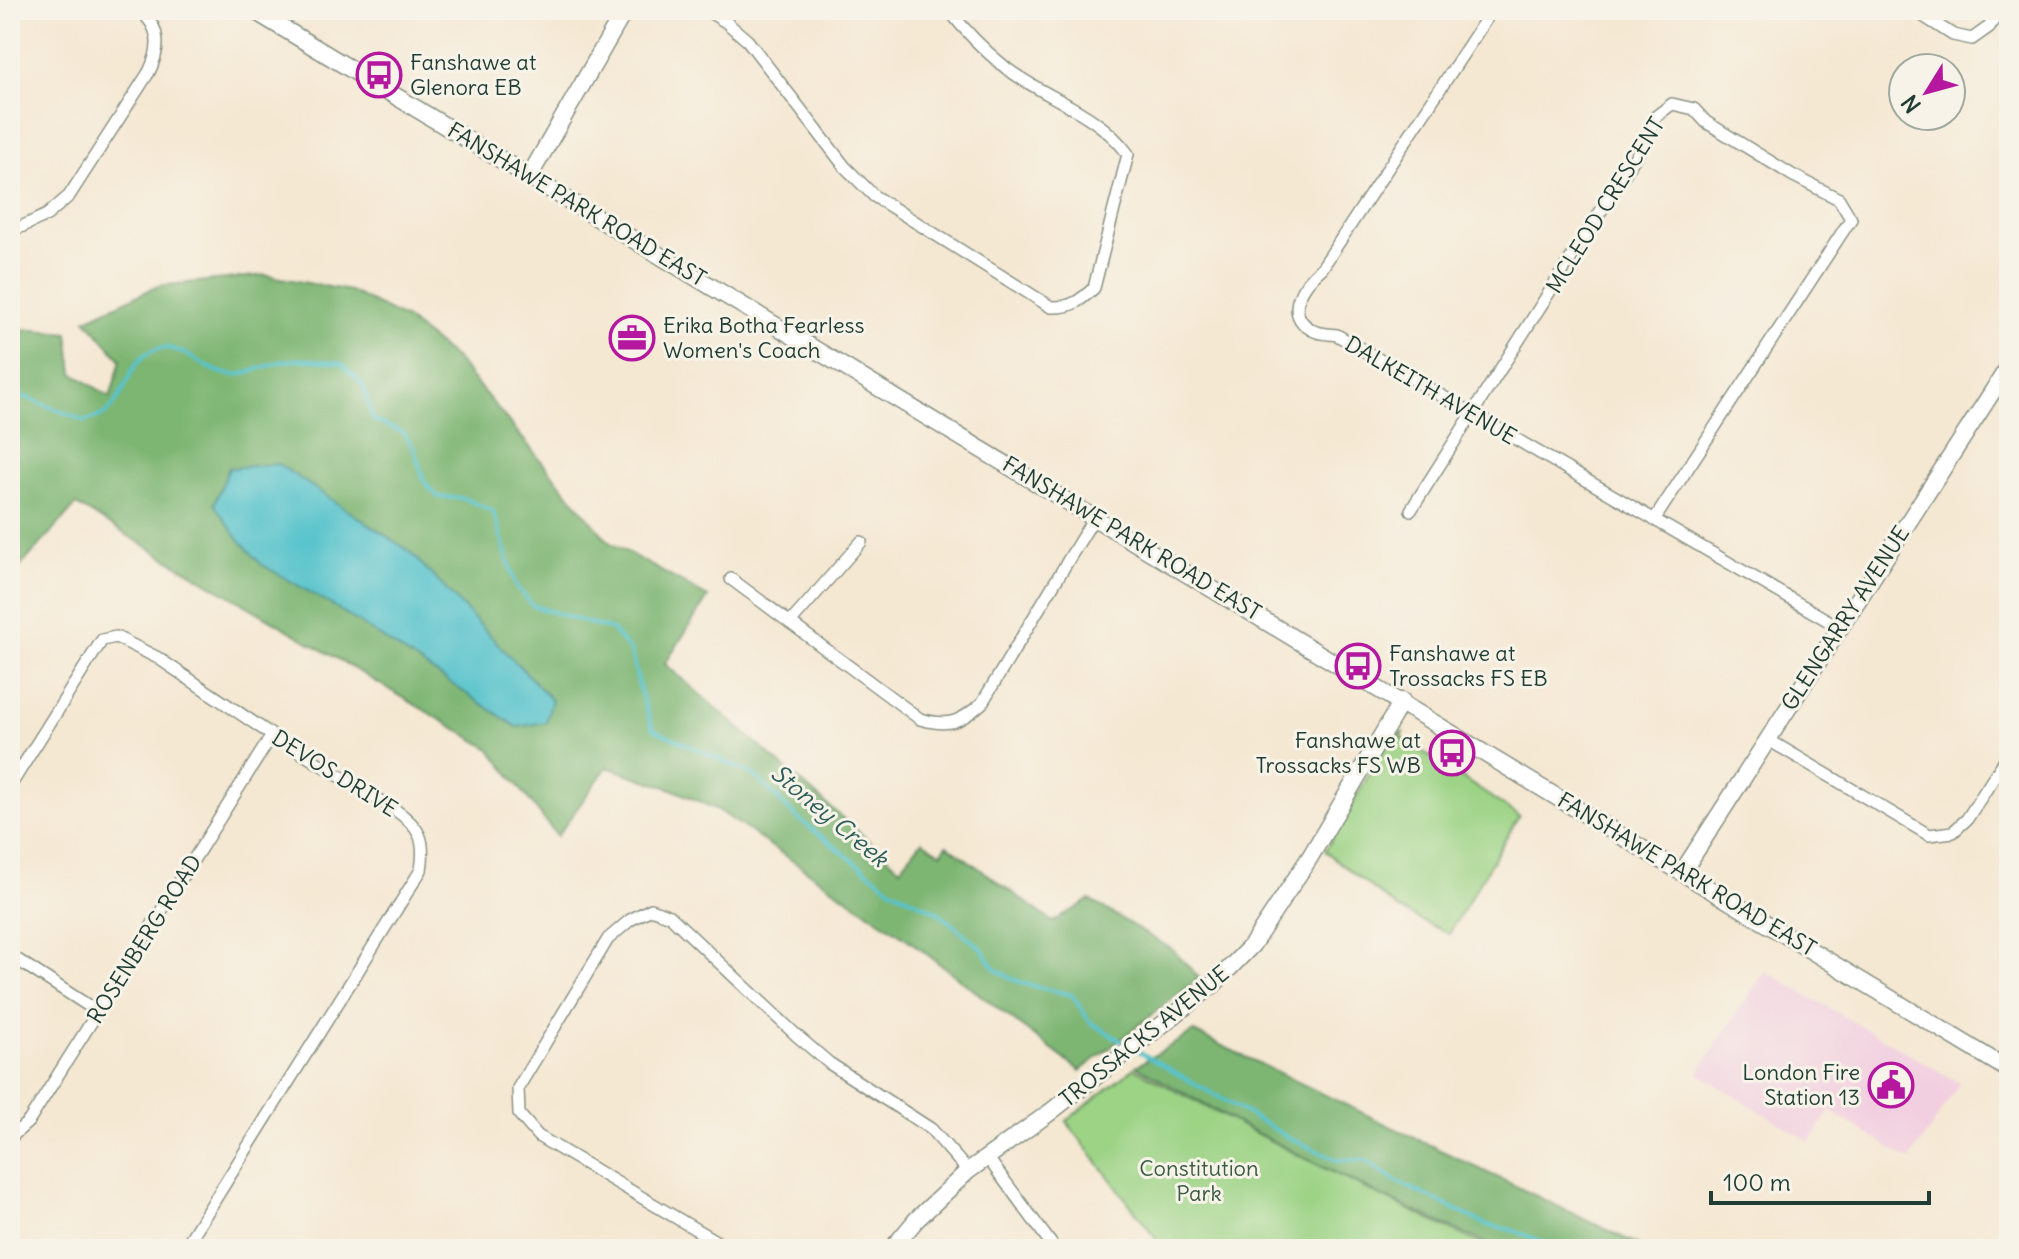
<svg xmlns="http://www.w3.org/2000/svg" width="2019" height="1259" viewBox="0 0 2019 1259" font-family="Delius,sans-serif">
  <style>
    .built { fill: #f2cfe0 }
    .green { fill: #9cd385; stroke: #5e885c; stroke-width: 2 }
    .forest { fill: #7db572; stroke: #4e7953; stroke-width: 2; fill-rule: evenodd }
    .water { fill: #56c3cc; stroke: #3a8080; stroke-width: 2 }
    .lines { fill: none; stroke-linecap: round; stroke-linejoin: round }
    .stream { stroke: #56c3cc; stroke-width: 4 }
    .street-casing { stroke: #8a9284; stroke-width: 14 }
    .secondary-casing { stroke: #8a9284; stroke-width: 19 }
    .street { stroke: #fff; stroke-width: 11 }
    .secondary { stroke: #fff; stroke-width: 16 }
    .labels { text-anchor: middle; dominant-baseline: central; stroke-width: 6; stroke-linejoin: round; paint-order: stroke }
    .poi-label { font-size: 22px; fill: #1f3d34; stroke: #f7f3e8; text-anchor: start }
    .street-label { font-size: 22px; fill: #1f3d34; stroke: #f7f3e8 }
    .park-label { font-size: 22px; fill: #385b44; stroke: #f7f3e8 }
    .water-label { font-size: 24px; font-style: italic; fill: #2d5e5a; stroke: #f7f3e8 }
  </style>
  <rect width="100%" height="100%" fill="#f7f3e8"/>
  <filter id="ink" filterUnits="userSpaceOnUse"><feTurbulence type="fractalNoise" baseFrequency=".0125" numOctaves="2"/><feDisplacementMap in="SourceGraphic" scale="16" xChannelSelector="R" yChannelSelector="G"/><feConvolveMatrix kernelMatrix="1 2 1 2 8 2 1 2 1" color-interpolation-filters="sRGB"/></filter>
  <filter id="wash" filterUnits="userSpaceOnUse"><feTurbulence type="fractalNoise" baseFrequency=".006" numOctaves="4" result="noise"/><feDisplacementMap in="SourceGraphic" scale="32" xChannelSelector="R" yChannelSelector="G"/><feGaussianBlur stdDeviation="1.8" result="paint"/><feColorMatrix in="noise" values="0 0 0 0 0 0 0 0 0 0 0 0 0 0 0 0 0 1.4 0 .05"/><feComposite in="paint" operator="in"/></filter>
  <g filter="url(#wash)">
    <rect width="100%" height="100%" fill="#f5e8d3"/>
    <path class="built" d="M 1765,971 L 1960,1083 L 1910,1160 L 1830,1111 L 1810,1142 L 1698,1073 Z"/>
    <path class="green" d="M 1403,732 L 1401,737 L 1519,816 L 1449,934 L 1400,910 L 1325,851 L 1391,736 Z
      M 1134,1068 C 1251,1133 1370,1193 1492,1249 L 1158,1249 L 1155,1237 L 1066,1121 Z"/>
    <path class="forest" d="M 265,275 L 350,291 L 406,319 L 456,359 L 609,542 L 708,597 L 665,664 L 900,868 L 922,841 L 941,853 L 947,845 L 1053,922 L 1090,900 L 1173,950 L 1199,978 L 1080,1071 L 907,939 L 718,810 L 672,789 L 607,767 L 557,836 L 490,749 L 76,505 L 10,578 L 10,328 L 68,333 L 73,373 L 110,397 L 121,360 L 86,319 L 158,286 ZM 261,564 L 511,660 L 551,700 L 546,722 Z
      M 1194,1032 L 1212,1041 L 1647,1249 L 1499,1249 L 1379,1195 L 1243,1126 L 1136,1066 Z"/>
    <path class="water" d="M 278,464 L 409,551 L 552,700 L 546,722 L 517,727 L 335,607 L 261,564 L 237,537 L 214,504 L 229,468 Z"/>
    <g class="lines">
      <path class="stream" d="M 10,391 L 85,421 C 92,418 102,417 107,412 C 129,393 127,360 154,350 C 179,340 201,370 227,374 C 248,378 266,363 286,361 C 304,358 323,361 341,363 L 363,385 L 373,420 L 404,433 L 414,449 L 425,483 L 438,497 L 463,498 L 493,511 L 516,586 L 533,606 L 612,630 L 631,652 L 641,694 L 653,729 L 754,775 L 796,817 L 855,862 L 893,890 L 939,913 L 982,949 L 996,970 L 1021,983 L 1072,995 L 1090,1022 L 1129,1046
        M 1136,1050 L 1290,1138 L 1337,1160 L 1365,1160 L 1394,1180 L 1487,1225 L 1512,1230 L 1541,1241 L 1554,1249"/>
    </g>
  </g>
  <g filter="url(#ink)">
    <g class="lines">
      <g class="street-casing">
        <path id="street" d="M 706,10 L 726,22 L 748,41 L 845,167 L 874,196 L 1051,307 C 1071,308 1080,301 1094,288 L 1128,154 C 1098,112 1045,98 1006,68 C 985,51 965,31 949,10
          M 1492,10 L 1322,268 C 1305,282 1281,313 1312,330 C 1318,334 1330,334 1337,335 L 1839,627
          M 1914,10 L 1953,35 L 1972,39 L 1989,27 L 2000,10
          M 10,232 L 47,215 L 69,196 L 149,72 C 161,48 161,27 139,10
          M 1411,510 L 1646,140 L 1655,117 L 1672,104 L 1694,109 L 1706,122 L 1792,175 L 1839,199 L 1851,219 L 1654,520
          M 731,579 L 920,719 C 948,727 960,723 982,703 L 1095,516
          M 790,623 L 861,542
          M 1767,739 L 1929,835 L 1953,832 L 1967,819 L 2009,754
          M 10,786 L 102,640 L 116,637 L 158,658 L 272,735 L 394,809 C 420,827 426,839 421,870 L 184,1249
          M 10,955 L 98,1012
          M 10,1138 L 29,1121 L 272,735
          M 987,1157 L 1055,1249
          M 729,1249 L 538,1136 L 519,1114 L 518,1088 L 608,939 L 630,920 L 651,909 L 670,916 L 796,1035 L 829,1063 L 931,1129 L 968,1171"/>
      </g>
      <g class="secondary-casing">
        <path id="secondary" d="M 253,10 L 2009,1070
          M 530,175 L 625,10
          M 1683,871 L 2009,366
          M 892,1249 L 916,1220 L 968,1171 L 1049,1113 L 1213,985 L 1252,945 L 1310,857 L 1402,701"/>
      </g>
      <use href="#street" class="street"/>
      <use href="#secondary" class="secondary"/>
    </g>
  </g>
  <defs>
    <g id="bus-ring" transform="scale(2.3)"><circle r="9.5" fill="#f7f3e8" stroke="#b5179e" stroke-width="1.5"/><path d="M-5-6H5V4H4V6H2V4H-2V6H-4V4H-5ZM-3.5-4V0h7V-4ZM-3.5 1.2v1.5H-2V1.2ZM2 1.2v1.5H3.5V1.2Z" fill="#b5179e"/></g>
    <g id="office-ring" transform="scale(2.3)"><circle r="9.5" fill="#f7f3e8" stroke="#b5179e" stroke-width="1.5"/><path d="M-6-3h4V-5.5h4V-3h4V5H-6ZM-1-4.5V-3h2v-1.5ZM-6 0V1H6V0Z" fill="#b5179e"/></g>
    <g id="civic-ring" transform="scale(2.3)"><circle r="9.5" fill="#f7f3e8" stroke="#b5179e" stroke-width="1.5"/><path d="M-.6-6.5H3V-4.5H.6V-3L4-1V1h2V6H-6V1h2V-1L-.6-3ZM-1.2 2.5V6h2.4V2.5Z" fill="#b5179e"/></g>
  </defs>
  <g fill-rule="evenodd">
    <use href="#bus-ring" x="379" y="75"/>
    <use href="#office-ring" x="632" y="338"/>
    <use href="#bus-ring" x="1358" y="666"/>
    <use href="#bus-ring" x="1452" y="753"/>
    <use href="#civic-ring" x="1891" y="1085"/>
  </g>
  <g class="labels">
    <g class="poi-label">
      <text x="410" y="62">Fanshawe at<tspan x="410" dy="25">Glenora EB</tspan></text>
      <text x="663" y="325">Erika Botha Fearless<tspan x="663" dy="25">Women's Coach</tspan></text>
      <text x="1389" y="653">Fanshawe at<tspan x="1389" dy="25">Trossacks FS EB</tspan></text>
      <text x="1421" y="740" text-anchor="end">Fanshawe at<tspan x="1421" dy="25">Trossacks FS WB</tspan></text>
      <text x="1860" y="1072" text-anchor="end">London Fire<tspan x="1860" dy="25">Station 13</tspan></text>
    </g>
    <g class="street-label">
      <text transform="translate(577 204) rotate(31)">FANSHAWE PARK ROAD EAST</text>
      <text transform="translate(1605 205) rotate(-58)">MCLEOD CRESCENT</text>
      <text transform="translate(1431 390) rotate(30)">DALKEITH AVENUE</text>
      <text transform="translate(1132 538) rotate(31)">FANSHAWE PARK ROAD EAST</text>
      <text transform="translate(1845 618) rotate(-57)">GLENGARRY AVENUE</text>
      <text transform="translate(335 773) rotate(32)">DEVOS DRIVE</text>
      <text transform="translate(1687 874) rotate(31)">FANSHAWE PARK ROAD EAST</text>
      <text transform="translate(144 939) rotate(-58)">ROSENBERG ROAD</text>
      <text transform="translate(1144 1036) rotate(-39)">TROSSACKS AVENUE</text>
    </g>
    <g class="park-label">
      <text x="1199" y="1168">Constitution<tspan x="1199" dy="25">Park</tspan></text>
    </g>
    <g class="water-label">
      <text transform="translate(830 815) rotate(40)">Stoney Creek</text>
    </g>
  </g>
  <rect width="2019" height="1259" fill="none" stroke="#f7f3e8" stroke-width="40"/>
  <g transform="translate(1927 92) rotate(233)"><circle r="38" fill="#f7f3e8" stroke="#a1aaa0" stroke-width="2"/>
  <path d="M0-6L14 30L0 20L-14 30Z" fill="#b5179e"/>
  <text y="-12" font-size="22" font-weight="bold" text-anchor="middle" fill="#1f3d34">N</text>
  </g>
  <path d="M1711 1191v12h218v-12" fill="none" stroke="#1f3d34" stroke-width="4"/>
  <text x="1723" y="1191" font-size="24" fill="#1f3d34" stroke="#f7f3e8" stroke-width="6" paint-order="stroke">100 m</text>
</svg>
